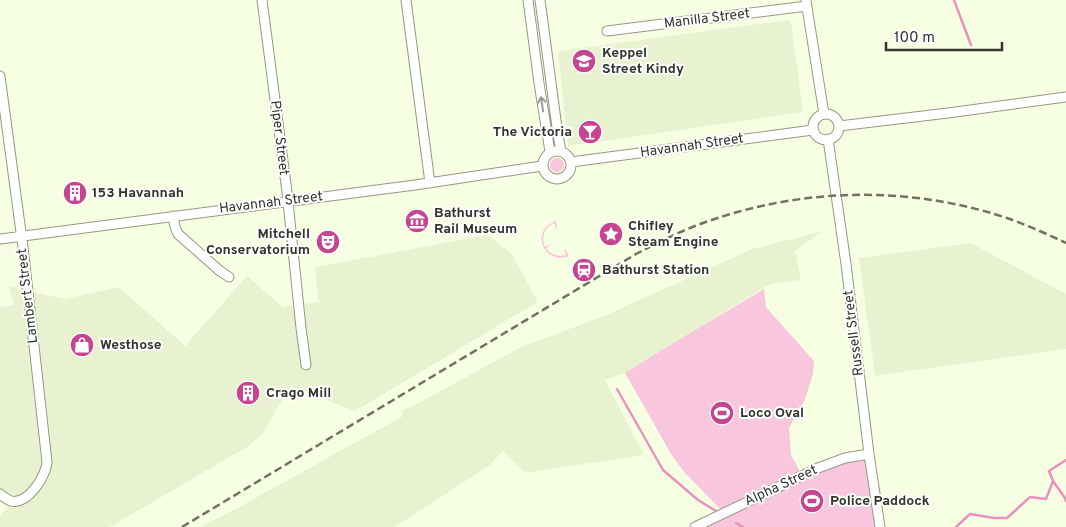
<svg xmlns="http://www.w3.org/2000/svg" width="1066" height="527" viewBox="0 0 1066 527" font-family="Overpass,sans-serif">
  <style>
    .built { fill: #e9f2d0 }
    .green { fill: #f8c7de }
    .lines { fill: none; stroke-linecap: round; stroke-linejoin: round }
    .stream { stroke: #e992be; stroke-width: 2.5 }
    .minor-casing { stroke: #939a80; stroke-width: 11 }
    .minor { stroke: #fff; stroke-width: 9 }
    .rail { stroke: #6f7363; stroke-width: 2.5; stroke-dasharray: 8 4; stroke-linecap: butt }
    .oneway { stroke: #989a95 }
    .labels { text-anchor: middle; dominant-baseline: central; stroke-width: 4; stroke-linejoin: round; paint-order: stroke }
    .street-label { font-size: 14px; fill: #32352b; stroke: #fff }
    .poi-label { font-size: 14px; font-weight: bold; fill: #32352b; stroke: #fff; text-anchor: start }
  </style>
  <rect width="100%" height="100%" fill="#f7ffe2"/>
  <path class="built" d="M 788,20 L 791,22 L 803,112 L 568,146 L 558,51 Z
    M 823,231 L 795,251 L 801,280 L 770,284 L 625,373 L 605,380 L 644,455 L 525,473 L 503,451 L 490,465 L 395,527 L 200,527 L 232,511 L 403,416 L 401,411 L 411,407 L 521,347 L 604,316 L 752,249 Z
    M 487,235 L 512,254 L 538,302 L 355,411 L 290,386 L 264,432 L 247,447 L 110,527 L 0,527 L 0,516 L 14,501 L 0,494 L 0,307 L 14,305 L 9,286 L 64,299 L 119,287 L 185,346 L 247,276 L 283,307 L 318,302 L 315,267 Z
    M 971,243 L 1066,294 L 1066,349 L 875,376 L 859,258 Z"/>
  <path class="green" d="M550 165a7 7 0 1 1 14 0a7 7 0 1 1-14 0Z
    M 556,221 L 557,228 L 556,228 L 554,223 C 544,228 541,237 545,247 L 550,244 L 546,249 C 552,255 558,257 566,255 L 564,250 L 565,249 L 569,256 C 544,266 529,230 556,221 Z
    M 764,289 L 766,307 L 814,361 L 813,374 L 805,399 L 789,428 L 791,455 L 802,475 L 869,454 L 880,527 L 695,527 L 724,513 L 684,472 L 671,454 L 625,373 L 675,342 Z"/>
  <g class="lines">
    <path class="stream" d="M 954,0 L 971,45
      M 617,389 L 663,470 L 698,500 L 716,511
      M 1066,460 L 1049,471 L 1053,481 L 1065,498 L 1066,501
      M 736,523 L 743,527
      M 956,527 L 970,514 L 994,518 L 1007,518 L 1030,497 L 1046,499 L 1053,481"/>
    <g class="minor-casing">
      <path id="minor" d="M 262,0 L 287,192 L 301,328 L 306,365
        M 406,0 L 430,183
        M 528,0 L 539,83 L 550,152
        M 540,0 L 558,135 L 561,151
        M 806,1 L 824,114
        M 607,31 L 807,6
        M 0,76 L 23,247 L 47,462 C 46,476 28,505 11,501 C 7,500 3,496 0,494
        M813 127a13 13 0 1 1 26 0a13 13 0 1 1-26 0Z
        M 839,126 L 948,113 L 1066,97
        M 828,139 L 846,264 L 869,454 L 880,527
        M543 165a14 14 0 1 1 28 0a14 14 0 1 1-28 0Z
        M 571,162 L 813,130
        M 173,216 L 175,227 L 178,234 L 220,271 L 229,277
        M 0,239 L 415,185 L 542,166
        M 695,527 L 818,468 L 845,458 L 869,454"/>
    </g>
    <use href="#minor" class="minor"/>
    <path class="rail" d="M 182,527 L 636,254 C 655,244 675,234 695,226 C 794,188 905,184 1007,218 C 1027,225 1047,234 1066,243"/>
  </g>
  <defs><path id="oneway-shaft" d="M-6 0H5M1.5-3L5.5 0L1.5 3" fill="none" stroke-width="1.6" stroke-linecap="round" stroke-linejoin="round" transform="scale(1.25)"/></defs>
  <use class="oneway" href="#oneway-shaft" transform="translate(542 104) rotate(-98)"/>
  <defs>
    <g id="school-disc" transform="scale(1.25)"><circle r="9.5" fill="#c5458f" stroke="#fff"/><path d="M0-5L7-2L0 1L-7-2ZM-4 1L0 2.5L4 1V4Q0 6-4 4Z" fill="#fff"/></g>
    <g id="bar-disc" transform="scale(1.25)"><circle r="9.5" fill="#c5458f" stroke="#fff"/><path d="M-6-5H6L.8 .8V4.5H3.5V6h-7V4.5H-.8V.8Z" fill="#fff"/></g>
    <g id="building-disc" transform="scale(1.25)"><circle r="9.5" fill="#c5458f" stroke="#fff"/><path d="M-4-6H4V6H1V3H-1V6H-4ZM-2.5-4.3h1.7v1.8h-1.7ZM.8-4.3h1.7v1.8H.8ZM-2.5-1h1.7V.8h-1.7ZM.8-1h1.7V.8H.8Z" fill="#fff"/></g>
    <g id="museum-disc" transform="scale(1.25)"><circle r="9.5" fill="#c5458f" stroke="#fff"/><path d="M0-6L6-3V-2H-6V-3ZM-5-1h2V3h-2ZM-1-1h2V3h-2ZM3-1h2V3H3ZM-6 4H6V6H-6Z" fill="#fff"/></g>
    <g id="sight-disc" transform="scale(1.25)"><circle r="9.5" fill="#c5458f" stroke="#fff"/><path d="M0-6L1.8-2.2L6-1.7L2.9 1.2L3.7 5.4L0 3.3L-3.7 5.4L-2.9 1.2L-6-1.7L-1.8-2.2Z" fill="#fff"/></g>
    <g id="theatre-disc" transform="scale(1.25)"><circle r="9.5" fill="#c5458f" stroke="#fff"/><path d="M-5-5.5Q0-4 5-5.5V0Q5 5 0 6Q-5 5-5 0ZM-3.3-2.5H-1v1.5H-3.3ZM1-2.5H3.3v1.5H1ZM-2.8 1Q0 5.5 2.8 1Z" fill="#fff"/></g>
    <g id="station-disc" transform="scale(1.25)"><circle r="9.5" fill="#c5458f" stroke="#fff"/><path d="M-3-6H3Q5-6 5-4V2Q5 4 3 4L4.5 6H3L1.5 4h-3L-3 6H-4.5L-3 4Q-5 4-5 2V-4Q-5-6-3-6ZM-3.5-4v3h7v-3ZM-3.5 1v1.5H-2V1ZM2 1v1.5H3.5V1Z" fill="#fff"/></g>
    <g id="shop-disc" transform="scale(1.25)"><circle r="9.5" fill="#c5458f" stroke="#fff"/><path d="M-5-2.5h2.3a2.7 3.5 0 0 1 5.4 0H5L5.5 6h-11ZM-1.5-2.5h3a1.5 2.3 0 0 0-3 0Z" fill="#fff"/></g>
    <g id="stadium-disc" transform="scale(1.25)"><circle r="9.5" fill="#c5458f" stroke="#fff"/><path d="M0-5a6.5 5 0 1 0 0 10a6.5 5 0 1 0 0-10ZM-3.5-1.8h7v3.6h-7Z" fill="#fff"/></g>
  </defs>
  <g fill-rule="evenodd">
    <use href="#school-disc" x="584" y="61"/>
    <use href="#bar-disc" x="590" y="132"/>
    <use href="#building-disc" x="75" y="193"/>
    <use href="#museum-disc" x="417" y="221"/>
    <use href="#sight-disc" x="611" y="234"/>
    <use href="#theatre-disc" x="328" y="242"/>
    <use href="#station-disc" x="584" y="270"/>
    <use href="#shop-disc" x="82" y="345"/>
    <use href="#building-disc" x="248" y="393"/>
    <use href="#stadium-disc" x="722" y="413"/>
    <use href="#stadium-disc" x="812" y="501"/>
  </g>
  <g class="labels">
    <g class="street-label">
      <text transform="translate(707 19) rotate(-7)">Manilla Street</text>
      <text transform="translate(279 138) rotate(83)">Piper Street</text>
      <text transform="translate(692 146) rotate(-8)">Havannah Street</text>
      <text transform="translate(271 203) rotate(-7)">Havannah Street</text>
      <text transform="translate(28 296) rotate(-97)">Lambert Street</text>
      <text transform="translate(854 333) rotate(-97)">Russell Street</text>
      <text transform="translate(781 486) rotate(-25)">Alpha Street</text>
    </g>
    <g class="poi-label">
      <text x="602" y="53">Keppel<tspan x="602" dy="16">Street Kindy</tspan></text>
      <text x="572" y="132" text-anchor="end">The Victoria</text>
      <text x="92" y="193">153 Havannah</text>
      <text x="434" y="213">Bathurst<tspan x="434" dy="16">Rail Museum</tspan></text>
      <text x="628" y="226">Chifley<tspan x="628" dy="16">Steam Engine</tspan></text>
      <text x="310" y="234" text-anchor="end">Mitchell<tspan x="310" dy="16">Conservatorium</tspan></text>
      <text x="602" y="270">Bathurst Station</text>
      <text x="100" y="345">Westhose</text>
      <text x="266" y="393">Crago Mill</text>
      <text x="740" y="413">Loco Oval</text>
      <text x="830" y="501">Police Paddock</text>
    </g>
  </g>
  <path d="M886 42v8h116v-8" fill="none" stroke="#32352b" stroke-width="2.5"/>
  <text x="894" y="42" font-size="15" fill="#32352b" stroke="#ffffff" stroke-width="4" paint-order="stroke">100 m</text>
</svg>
